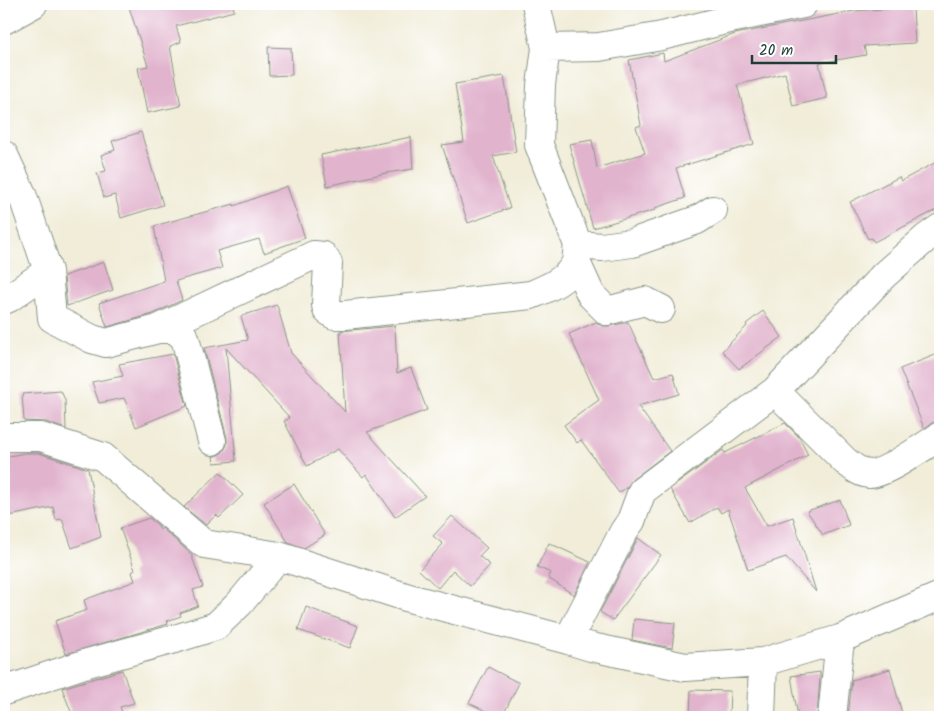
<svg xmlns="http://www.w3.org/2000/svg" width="944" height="721" viewBox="0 0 944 721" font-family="Kalam,sans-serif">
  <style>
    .building { fill: #e1b3cd }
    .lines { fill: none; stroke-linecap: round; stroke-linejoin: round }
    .minor-casing { stroke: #889586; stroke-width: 30 }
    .minor { stroke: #fff; stroke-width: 28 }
  </style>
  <rect width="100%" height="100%" fill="#fff"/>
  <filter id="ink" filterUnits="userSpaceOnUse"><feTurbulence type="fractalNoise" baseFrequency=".02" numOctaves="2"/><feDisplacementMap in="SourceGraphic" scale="10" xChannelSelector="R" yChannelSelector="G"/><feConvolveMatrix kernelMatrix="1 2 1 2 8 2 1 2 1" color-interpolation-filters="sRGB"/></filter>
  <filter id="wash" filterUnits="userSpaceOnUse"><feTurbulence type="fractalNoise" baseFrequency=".0096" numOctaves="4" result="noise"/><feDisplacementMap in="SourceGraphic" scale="20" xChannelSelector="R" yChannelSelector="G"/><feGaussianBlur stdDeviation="1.12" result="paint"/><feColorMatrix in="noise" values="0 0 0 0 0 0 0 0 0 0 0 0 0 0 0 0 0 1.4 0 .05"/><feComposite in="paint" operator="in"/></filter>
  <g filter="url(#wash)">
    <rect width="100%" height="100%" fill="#f1edd9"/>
    <g id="blocks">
      <path class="building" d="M 128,4 L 233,4 L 234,11 L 176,26 L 181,42 L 170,46 L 181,106 L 147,113 L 138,68 L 148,66 Z
        M 913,7 L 915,43 L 864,46 L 866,55 L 819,63 L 827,98 L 793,106 L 785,73 L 737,85 L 754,144 L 676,168 L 685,198 L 655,208 L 655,210 L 593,228 L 569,144 L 592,140 L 597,168 L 645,153 L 636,127 L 641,125 L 629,60 L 663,53 L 664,61 L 735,34 L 854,11 Z
        M 268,47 L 291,48 L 292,75 L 269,76 Z
        M 504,76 L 516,152 L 493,156 L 510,208 L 468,223 L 442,145 L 464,142 L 455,84 Z
        M 141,132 L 163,205 L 121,218 L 115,195 L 104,198 L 97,173 L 106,171 L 101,155 L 115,150 L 112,141 Z
        M 411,137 L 413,169 L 386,173 L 327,186 L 321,155 Z
        M 940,160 L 940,208 L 874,242 L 872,238 L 868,239 L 850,202 L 899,177 L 901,181 Z
        M 287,186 L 305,238 L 264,253 L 259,239 L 217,251 L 222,268 L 176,281 L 182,300 L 153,314 L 107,327 L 99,303 L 164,281 L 154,226 L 234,204 L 234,206 Z
        M 104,262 L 113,290 L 67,306 L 64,276 Z
        M 277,305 L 291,353 L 345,412 L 340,331 L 395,326 L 397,373 L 411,368 L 427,410 L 367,432 L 425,496 L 395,517 L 366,474 L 363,477 L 338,449 L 307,466 L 284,421 L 290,418 L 226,348 L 236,461 L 214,463 L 213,456 L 216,456 L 223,452 L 227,445 L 227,438 L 204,348 L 248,340 L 241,316 Z
        M 763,311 L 782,337 L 739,369 L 722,351 L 747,326 L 746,324 Z
        M 596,322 L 602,326 L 610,326 L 628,322 L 654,378 L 673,373 L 679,394 L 638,406 L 670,451 L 633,479 L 627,487 L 619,493 L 581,440 L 577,443 L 564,425 L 599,400 L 569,334 Z
        M 940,353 L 940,421 L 932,423 L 924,428 L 900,369 Z
        M 173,354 L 187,406 L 136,427 L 124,398 L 99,403 L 92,382 L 123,376 L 119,364 Z
        M 61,391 L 65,400 L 66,429 L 46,422 L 24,421 L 22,394 Z
        M 785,423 L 799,437 L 808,455 L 745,488 L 767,526 L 793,517 L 816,592 L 786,557 L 748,570 L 728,509 L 721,513 L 717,507 L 690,523 L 670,489 L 723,450 L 725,453 Z
        M 25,453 L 39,453 L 88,469 L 101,537 L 72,548 L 62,519 L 56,520 L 53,507 L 4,517 L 4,457 Z
        M 220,472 L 243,495 L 219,518 L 216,515 L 206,525 L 184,507 Z
        M 294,484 L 325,535 L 304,548 L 288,542 L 264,503 Z
        M 840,500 L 849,525 L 823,535 L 807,511 Z
        M 452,516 L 487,548 L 479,556 L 490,565 L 470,586 L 453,570 L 438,588 L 419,570 L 443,544 L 433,536 Z
        M 149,518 L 158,525 L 160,530 L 162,528 L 191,554 L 203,587 L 193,590 L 198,606 L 180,613 L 181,616 L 167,621 L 168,624 L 66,654 L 55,621 L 87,610 L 84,600 L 135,581 L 132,572 L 135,570 L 120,528 Z
        M 638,538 L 661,555 L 613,620 L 600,612 Z
        M 549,543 L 590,562 L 574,595 L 548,578 L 551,573 L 537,567 Z
        M 306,607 L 358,626 L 350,648 L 298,630 Z
        M 634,619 L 675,623 L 672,648 L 632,640 Z
        M 488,667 L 519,683 L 502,717 L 498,717 L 469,703 Z
        M 890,669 L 903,717 L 848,717 L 852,680 Z
        M 122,670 L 134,703 L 120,707 L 124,717 L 73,717 L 62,688 Z
        M 820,672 L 820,678 L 817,717 L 798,717 L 791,676 Z
        M 691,690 L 730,691 L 729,717 L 690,717 Z"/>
    </g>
  </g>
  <g filter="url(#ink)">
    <use href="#blocks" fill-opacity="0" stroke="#889586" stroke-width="1"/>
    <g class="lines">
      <g class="minor-casing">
        <path id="minor" d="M 4,20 L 33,4
          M 546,48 L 599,47 L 662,36 L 730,19 L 803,4
          M 4,155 L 22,194 L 48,271 L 52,318 L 92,339 L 106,343 L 158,329 L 175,329 L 185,338 L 212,441
          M 578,245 L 602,247 L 632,243 L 697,220 L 713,210
          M 576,262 L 591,295 L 607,311 L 645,301 L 661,309
          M 4,300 L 9,298 L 48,271
          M 158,329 L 314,255 L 323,256 L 328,263 L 326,305 L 327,310 L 334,315 L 345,315 L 531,295 C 548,288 568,280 576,262 C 577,257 577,250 578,245 L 539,145 L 541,85 L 546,48 L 536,4
          M 775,391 L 845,461 C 852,466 859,473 869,474 C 883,475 926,445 940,436
          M 4,437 L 41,437 L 103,457 L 204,544 L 279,556 L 409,598 L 568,640 L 591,647 L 685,667 L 763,662 L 840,639 L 940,596
          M 568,640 L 624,531 L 631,521 L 642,491 L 775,391 L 884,275 L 926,238 L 940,228
          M 4,691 L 84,664 L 178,638 L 216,626 L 239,604 L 279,556
          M 761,717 L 763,662
          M 832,717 L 840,639"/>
      </g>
      <use href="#minor" class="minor"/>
    </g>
  </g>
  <rect width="944" height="721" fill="none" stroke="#fff" stroke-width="20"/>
  <path d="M752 55v8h84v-8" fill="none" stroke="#1f3d34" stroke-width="2.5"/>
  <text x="759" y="55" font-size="15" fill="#1f3d34" stroke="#ffffff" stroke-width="4" paint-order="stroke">20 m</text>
</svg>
